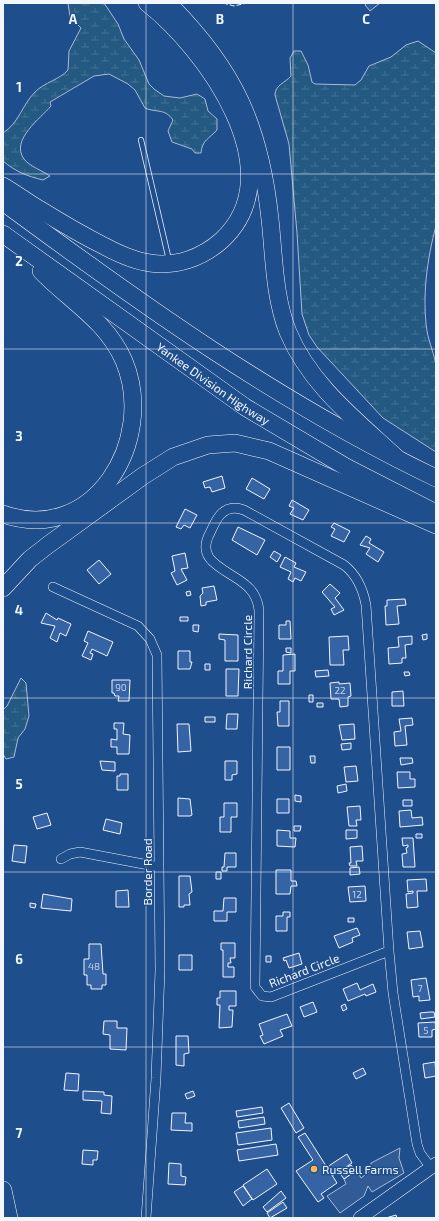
<svg xmlns="http://www.w3.org/2000/svg" width="439" height="1221" viewBox="0 0 439 1221" font-family="'Exo 2',sans-serif">
  <style>
    .wetland { fill: url(#wetland-marsh); stroke: #a8bbd7 }
    .parking { fill: #305b95; stroke: #a8bbd7 }
    .building { fill: #3563a3; stroke: #f2f6ff }
    .lines { fill: none; stroke-linecap: round; stroke-linejoin: round }
    .service-casing { stroke: #f2f6ff; stroke-width: 6 }
    .minor-casing { stroke: #f2f6ff; stroke-width: 10 }
    .secondary-casing { stroke: #f2f6ff; stroke-width: 14 }
    .motorway-casing { stroke: #f2f6ff; stroke-width: 18 }
    .service { stroke: #1f4e8c; stroke-width: 4.5 }
    .minor { stroke: #1f4e8c; stroke-width: 9 }
    .secondary { stroke: #1f4e8c; stroke-width: 13 }
    .motorway { stroke: #1f4e8c; stroke-width: 17 }
    .fence { stroke: #f2f6ff; stroke-width: 1; stroke-dasharray: 5 2; stroke-linecap: butt }
    .grid { fill: none; stroke: #f2f6ff; stroke-width: 1; stroke-opacity: 0.55 }
    .poi-dot { fill: #ffb74d; stroke: #1f4e8c; stroke-width: 1.5 }
    .labels { text-anchor: middle; dominant-baseline: central; stroke-width: 3; stroke-linejoin: round; paint-order: stroke }
    .number-label { font-size: 10px; fill: #c3d1e8 }
    .street-label { font-size: 12px; fill: #f2f6ff; stroke: #1f4e8c }
    .poi-label { font-size: 12px; fill: #f2f6ff; stroke: #1f4e8c; text-anchor: start }
    .grid-label { font-size: 13px; text-anchor: middle; font-weight: bold; fill: #f2f6ff; stroke: #1f4e8c; stroke-width: 3; stroke-linejoin: round; paint-order: stroke }
  </style>
  <defs>
    <pattern id="wetland-marsh" width="20" height="14" patternUnits="userSpaceOnUse"><rect width="20" height="14" fill="#245a82"/><path d="M1 5h8M5 5V1M11 12h8M15 12V8" fill="none" stroke="#447295"/></pattern>
  </defs>
  <rect width="100%" height="100%" fill="#1f4e8c"/>
  <path class="wetland" d="M 68,3 L 104,3 L 118,24 L 124,39 L 139,60 L 149,84 L 154,89 L 164,96 L 180,98 L 197,94 L 205,99 L 208,111 L 217,119 L 217,130 C 209,139 202,140 201,153 L 195,153 L 192,149 L 172,142 L 168,131 L 173,120 C 165,108 156,113 145,108 L 135,90 L 128,84 L 109,74 L 94,76 L 50,102 L 51,106 C 41,118 10,140 24,159 C 29,166 43,171 50,176 L 43,180 C 27,176 16,172 3,161 L 3,133 C 19,123 22,105 35,92 C 45,82 59,80 68,70 L 69,51 L 81,28 L 70,17 Z
    M 418,41 L 436,53 L 436,226 C 427,259 422,297 427,331 C 429,343 435,355 436,367 C 439,395 436,424 436,452 L 383,418 L 317,347 L 309,335 L 302,314 L 297,233 L 289,144 L 275,95 C 275,85 285,83 291,76 L 290,58 L 294,51 L 301,51 L 308,65 L 312,82 L 315,84 L 355,85 L 361,80 L 369,66 L 391,57 L 406,45 Z
    M 21,678 L 26,683 L 29,716 L 25,729 L 18,738 L 14,757 L 6,759 L 3,754 L 3,710 L 7,706 Z"/>
  <path class="parking" d="M 367,3 L 380,3 L 370,11 L 365,5 Z
    M 400,1148 L 399,1158 L 404,1173 L 372,1192 L 368,1186 L 364,1196 L 340,1213 L 327,1196 L 346,1184 L 344,1179 L 357,1170 L 361,1178 L 370,1171 L 371,1163 Z"/>
  <path class="building" d="M 222,476 L 225,488 L 212,492 L 210,487 L 205,488 L 203,482 Z
    M 252,478 L 270,489 L 264,499 L 246,489 Z
    M 292,500 L 309,510 L 303,520 L 290,514 L 294,508 L 289,506 Z
    M 185,509 L 197,515 L 190,528 L 184,525 L 181,529 L 176,527 Z
    M 334,523 L 350,531 L 344,542 L 331,536 L 335,529 L 331,527 Z
    M 238,527 L 265,540 L 257,555 L 232,540 Z
    M 366,536 L 371,539 L 369,543 L 384,552 L 378,562 L 366,554 L 370,548 L 360,545 Z
    M 274,551 L 281,555 L 277,562 L 270,557 Z
    M 185,553 L 188,568 L 181,569 L 187,580 L 177,585 L 171,573 L 175,571 L 172,556 Z
    M 285,557 L 296,563 L 294,567 L 306,572 L 301,581 L 295,578 L 293,582 L 288,579 L 291,572 L 280,567 Z
    M 99,560 L 111,574 L 99,584 L 87,570 Z
    M 330,584 L 340,593 L 335,598 L 344,610 L 334,615 L 331,609 L 335,607 L 322,592 Z
    M 214,586 L 217,600 L 206,602 L 206,605 L 201,606 L 200,596 L 203,593 L 202,588 Z
    M 190,591 L 191,595 L 187,596 L 186,592 Z
    M 405,599 L 406,605 L 397,606 L 399,624 L 386,625 L 385,606 L 387,606 L 387,600 Z
    M 46,613 L 57,620 L 58,618 L 71,624 L 66,636 L 60,633 L 57,642 L 50,638 L 55,626 L 41,623 Z
    M 180,617 L 188,617 L 188,621 L 180,621 Z
    M 286,621 L 290,621 L 291,639 L 279,639 L 279,625 L 286,625 Z
    M 193,625 L 199,625 L 198,632 L 193,631 Z
    M 88,631 L 113,642 L 107,656 L 92,649 L 90,653 L 93,654 L 91,660 L 82,656 L 88,643 L 84,641 Z
    M 219,634 L 238,635 L 238,661 L 225,661 L 225,640 L 219,639 Z
    M 427,634 L 427,639 L 423,640 L 422,635 Z
    M 348,636 L 349,650 L 343,650 L 344,665 L 330,665 L 329,637 Z
    M 412,636 L 412,644 L 405,645 L 406,658 L 402,658 L 402,663 L 389,664 L 388,648 L 399,647 L 398,637 Z
    M 286,648 L 291,648 L 291,653 L 286,652 Z
    M 178,651 L 190,651 L 190,662 L 192,662 L 190,669 L 178,669 Z
    M 295,654 L 295,671 L 290,671 L 290,684 L 278,684 L 278,671 L 283,671 L 283,655 Z
    M 205,664 L 210,664 L 210,670 L 205,670 Z
    M 226,669 L 239,669 L 238,696 L 226,696 Z
    M 328,670 L 329,676 L 316,677 L 315,671 Z
    M 404,672 L 409,672 L 410,675 L 405,676 Z
    M 112,680 L 130,680 L 129,701 L 118,701 L 119,696 L 115,696 L 114,693 L 112,693 Z
    M 339,682 L 339,684 L 350,683 L 351,696 L 348,697 L 348,706 L 340,707 L 339,699 L 331,699 L 330,683 Z
    M 403,691 L 404,706 L 392,706 L 392,692 Z
    M 309,695 L 313,695 L 313,702 L 309,702 Z
    M 280,701 L 289,701 L 289,726 L 278,726 L 277,712 L 280,712 Z
    M 317,703 L 323,703 L 323,707 L 317,707 Z
    M 227,714 L 238,714 L 237,729 L 226,729 Z
    M 205,717 L 215,717 L 215,722 L 205,722 Z
    M 412,718 L 413,725 L 405,726 L 407,745 L 395,746 L 394,732 L 401,731 L 399,719 Z
    M 114,723 L 124,723 L 123,734 L 130,735 L 129,754 L 117,754 L 117,747 L 111,747 L 111,739 L 117,740 L 117,729 L 114,729 Z
    M 177,724 L 189,724 L 191,751 L 178,752 Z
    M 354,724 L 355,739 L 342,740 L 339,725 Z
    M 351,743 L 351,749 L 342,750 L 341,744 Z
    M 277,747 L 290,747 L 290,770 L 277,770 Z
    M 310,756 L 315,756 L 315,763 L 311,763 Z
    M 400,758 L 412,758 L 413,763 L 401,765 Z
    M 100,761 L 115,762 L 115,771 L 102,770 Z
    M 225,761 L 237,761 L 237,774 L 232,775 L 232,780 L 225,780 Z
    M 356,766 L 358,781 L 346,782 L 344,767 Z
    M 397,772 L 410,772 L 410,779 L 415,779 L 415,787 L 398,788 Z
    M 120,774 L 128,774 L 128,790 L 117,790 L 117,776 L 120,776 Z
    M 346,784 L 347,791 L 338,793 L 337,786 Z
    M 295,795 L 301,796 L 301,802 L 295,801 Z
    M 178,798 L 190,799 L 192,815 L 190,816 L 178,816 Z
    M 277,799 L 289,799 L 289,813 L 277,813 Z
    M 403,800 L 412,800 L 412,806 L 403,806 Z
    M 224,803 L 237,803 L 237,817 L 231,817 L 231,832 L 220,832 L 220,817 L 224,817 Z
    M 360,806 L 361,820 L 356,820 L 357,826 L 349,826 L 347,807 Z
    M 411,810 L 412,818 L 422,817 L 423,825 L 400,827 L 399,811 Z
    M 47,813 L 51,825 L 37,829 L 33,817 Z
    M 106,819 L 122,823 L 120,834 L 103,830 Z
    M 294,826 L 301,826 L 300,831 L 294,831 Z
    M 277,830 L 290,831 L 290,838 L 296,838 L 295,847 L 277,846 Z
    M 346,830 L 357,830 L 357,838 L 346,839 Z
    M 416,834 L 422,834 L 422,838 L 416,838 Z
    M 402,838 L 413,838 L 415,867 L 403,867 L 402,854 L 407,853 L 406,848 L 408,847 L 408,845 L 403,846 Z
    M 14,845 L 27,846 L 25,863 L 12,861 Z
    M 362,846 L 363,861 L 356,861 L 357,866 L 350,866 L 349,863 L 351,863 L 350,847 Z
    M 225,853 L 236,853 L 236,867 L 227,867 L 227,871 L 222,871 L 222,867 L 224,867 Z
    M 359,867 L 360,874 L 350,875 L 350,868 Z
    M 276,870 L 291,870 L 291,881 L 296,881 L 297,886 L 291,886 L 290,894 L 276,894 Z
    M 216,872 L 221,872 L 221,879 L 216,879 Z
    M 179,876 L 190,876 L 192,892 L 189,894 L 190,905 L 184,905 L 184,907 L 179,907 Z
    M 426,879 L 427,891 L 417,891 L 418,907 L 407,908 L 406,894 L 413,893 L 413,891 L 408,892 L 407,880 Z
    M 365,886 L 366,901 L 350,902 L 348,887 Z
    M 128,890 L 129,907 L 116,907 L 116,891 Z
    M 43,894 L 72,899 L 71,911 L 41,908 Z
    M 224,898 L 236,898 L 236,912 L 227,912 L 227,921 L 214,921 L 214,911 L 223,911 Z
    M 30,903 L 36,904 L 35,908 L 30,907 Z
    M 283,912 L 290,912 L 290,917 L 287,917 L 287,931 L 276,931 L 276,916 L 283,916 Z
    M 348,918 L 354,918 L 354,922 L 348,922 Z
    M 357,928 L 360,935 L 352,938 L 353,942 L 339,948 L 334,936 Z
    M 420,931 L 423,947 L 409,949 L 407,932 Z
    M 221,943 L 235,943 L 235,958 L 230,958 L 231,963 L 228,963 L 228,967 L 234,967 L 234,977 L 223,977 L 223,950 L 221,950 Z
    M 89,944 L 101,944 L 103,974 L 106,974 L 106,985 L 102,985 L 102,989 L 91,989 L 91,985 L 87,985 L 87,975 L 84,975 L 84,959 L 89,959 Z
    M 299,953 L 302,964 L 289,968 L 286,960 L 284,961 L 283,958 Z
    M 179,955 L 192,955 L 192,970 L 179,970 Z
    M 266,956 L 271,956 L 271,962 L 266,962 Z
    M 426,978 L 430,1000 L 419,1001 L 419,996 L 413,997 L 411,980 Z
    M 357,983 L 360,990 L 373,984 L 376,992 L 366,996 L 365,994 L 348,1001 L 343,989 Z
    M 220,991 L 236,991 L 236,1006 L 229,1006 L 229,1010 L 233,1010 L 232,1027 L 219,1028 L 220,1005 L 217,1005 L 217,998 L 220,998 Z
    M 313,1002 L 317,1012 L 304,1017 L 300,1007 Z
    M 345,1004 L 347,1009 L 343,1011 L 341,1006 Z
    M 430,1012 L 434,1012 L 435,1017 L 421,1019 L 420,1013 Z
    M 287,1014 L 292,1026 L 280,1030 L 283,1036 L 264,1044 L 260,1036 L 263,1035 L 259,1024 Z
    M 104,1021 L 117,1021 L 117,1028 L 127,1028 L 126,1050 L 110,1049 L 110,1035 L 103,1034 Z
    M 435,1022 L 436,1029 L 432,1030 L 432,1037 L 419,1037 L 418,1023 Z
    M 176,1036 L 188,1036 L 189,1053 L 184,1054 L 184,1066 L 176,1065 Z
    M 435,1062 L 436,1076 L 425,1078 L 423,1064 Z
    M 363,1068 L 366,1074 L 356,1079 L 353,1073 Z
    M 66,1073 L 79,1074 L 78,1091 L 64,1090 Z
    M 83,1091 L 104,1092 L 104,1095 L 112,1096 L 111,1114 L 101,1113 L 102,1101 L 83,1100 Z
    M 193,1091 L 195,1096 L 187,1099 L 185,1094 Z
    M 289,1103 L 304,1128 L 296,1133 L 281,1108 Z
    M 262,1107 L 263,1113 L 237,1117 L 236,1111 Z
    M 172,1113 L 186,1113 L 185,1123 L 192,1123 L 192,1131 L 171,1130 Z
    M 264,1117 L 265,1124 L 239,1128 L 238,1121 Z
    M 271,1128 L 272,1140 L 238,1145 L 236,1133 Z
    M 305,1133 L 337,1183 L 321,1194 L 324,1198 L 318,1202 L 296,1171 L 313,1160 L 298,1137 Z
    M 276,1144 L 278,1155 L 239,1161 L 237,1150 Z
    M 83,1150 L 98,1151 L 97,1160 L 93,1160 L 93,1165 L 82,1164 Z
    M 347,1154 L 352,1163 L 332,1176 L 327,1167 Z
    M 169,1163 L 181,1164 L 181,1176 L 186,1177 L 185,1185 L 168,1184 Z
    M 351,1165 L 355,1171 L 344,1179 L 339,1172 Z
    M 267,1169 L 277,1184 L 253,1200 L 243,1185 Z
    M 243,1186 L 252,1199 L 243,1206 L 234,1192 Z
    M 281,1191 L 286,1198 L 267,1212 L 263,1207 Z
    M 283,1202 L 287,1208 L 270,1218 L 267,1213 Z
    M 396,1215 L 397,1218 L 386,1218 Z"/>
  <g class="lines">
    <g class="service-casing">
      <path id="service" d="M 141,140 L 169,260"/>
    </g>
    <g class="minor-casing">
      <path id="minor" d="M 53,587 L 138,626 L 150,639 L 157,655 L 160,970 L 156,1078 L 146,1218
        M 61,859 L 70,854 L 80,852 L 159,867
        M 389,951 L 271,997 L 262,996 L 255,987 L 259,610 C 258,602 255,594 249,588 C 232,570 193,564 210,533 C 213,527 216,519 221,514 C 228,507 236,507 244,510 L 344,565 C 357,575 363,589 366,605 L 389,951 L 393,993 L 417,1144 L 420,1153 L 431,1168"/>
    </g>
    <g class="secondary-casing">
      <path id="secondary" d="M 360,1218 L 436,1164"/>
    </g>
    <g class="motorway-casing">
      <g id="motorway">
        <path d="M 168,3 C 234,69 260,125 270,219 C 274,255 274,297 288,332 C 310,385 357,421 398,459"/>
        <path d="M 3,186 C 15,193 27,202 39,209 C 60,222 82,235 104,246 C 119,254 134,261 150,263 C 176,267 202,258 222,240 C 295,172 206,49 147,3"/>
        <path d="M 3,202 C 141,304 281,404 436,478"/>
        <path id="s1" d="M 3,234 L 245,407 L 346,467 L 436,513"/>
        <path d="M 3,514 C 94,546 157,440 124,361 C 106,320 71,302 41,271"/>
        <path d="M 3,588 L 30,559 L 48,545 L 143,476 L 173,457 L 208,445 L 235,443 L 269,451 L 436,525"/>
        <path d="M 3,1190 L 9,1218"/>
      </g>
    </g>
    <use href="#service" class="service"/>
    <use href="#minor" class="minor"/>
    <use href="#secondary" class="secondary"/>
    <use href="#motorway" class="motorway"/>
    <path class="fence" d="M 223,3 L 234,6 L 247,3"/>
  </g>
  <path class="grid" d="M 146,3 L 146,1218M 293,3 L 293,1218M 3,174 L 436,174M 3,349 L 436,349M 3,523 L 436,523M 3,698 L 436,698M 3,872 L 436,872M 3,1047 L 436,1047"/>
  <circle class="poi-dot" cx="314" cy="1169" r="4"/>
  <g class="labels">
    <g class="number-label">
      <text x="121" y="687">90</text>
      <text x="340" y="690">22</text>
      <text x="357" y="894">12</text>
      <text x="94" y="966">48</text>
      <text x="420" y="988">7</text>
      <text x="426" y="1030">5</text>
    </g>
    <g class="street-label">
      <text stroke="none"><textPath href="#s1" startOffset="258">Yankee Division Highway</textPath></text>
      <text transform="translate(247 652) rotate(-90)">Richard Circle</text>
      <text transform="translate(147 872) rotate(-90)">Border Road</text>
      <text transform="translate(304 970) rotate(-21)">Richard Circle</text>
    </g>
    <g class="poi-label">
      <text x="322" y="1169">Russell Farms</text>
    </g>
  </g>
  <g class="grid-label">
    <text x="73" y="24">A</text>
    <text x="220" y="24">B</text>
    <text x="366" y="24">C</text>
    <text x="19" y="92">1</text>
    <text x="19" y="266">2</text>
    <text x="19" y="441">3</text>
    <text x="19" y="615">4</text>
    <text x="19" y="789">5</text>
    <text x="19" y="964">6</text>
    <text x="19" y="1138">7</text>
  </g>
  <rect width="439" height="1221" fill="none" stroke="#f2f6ff" stroke-width="8"/>
</svg>
